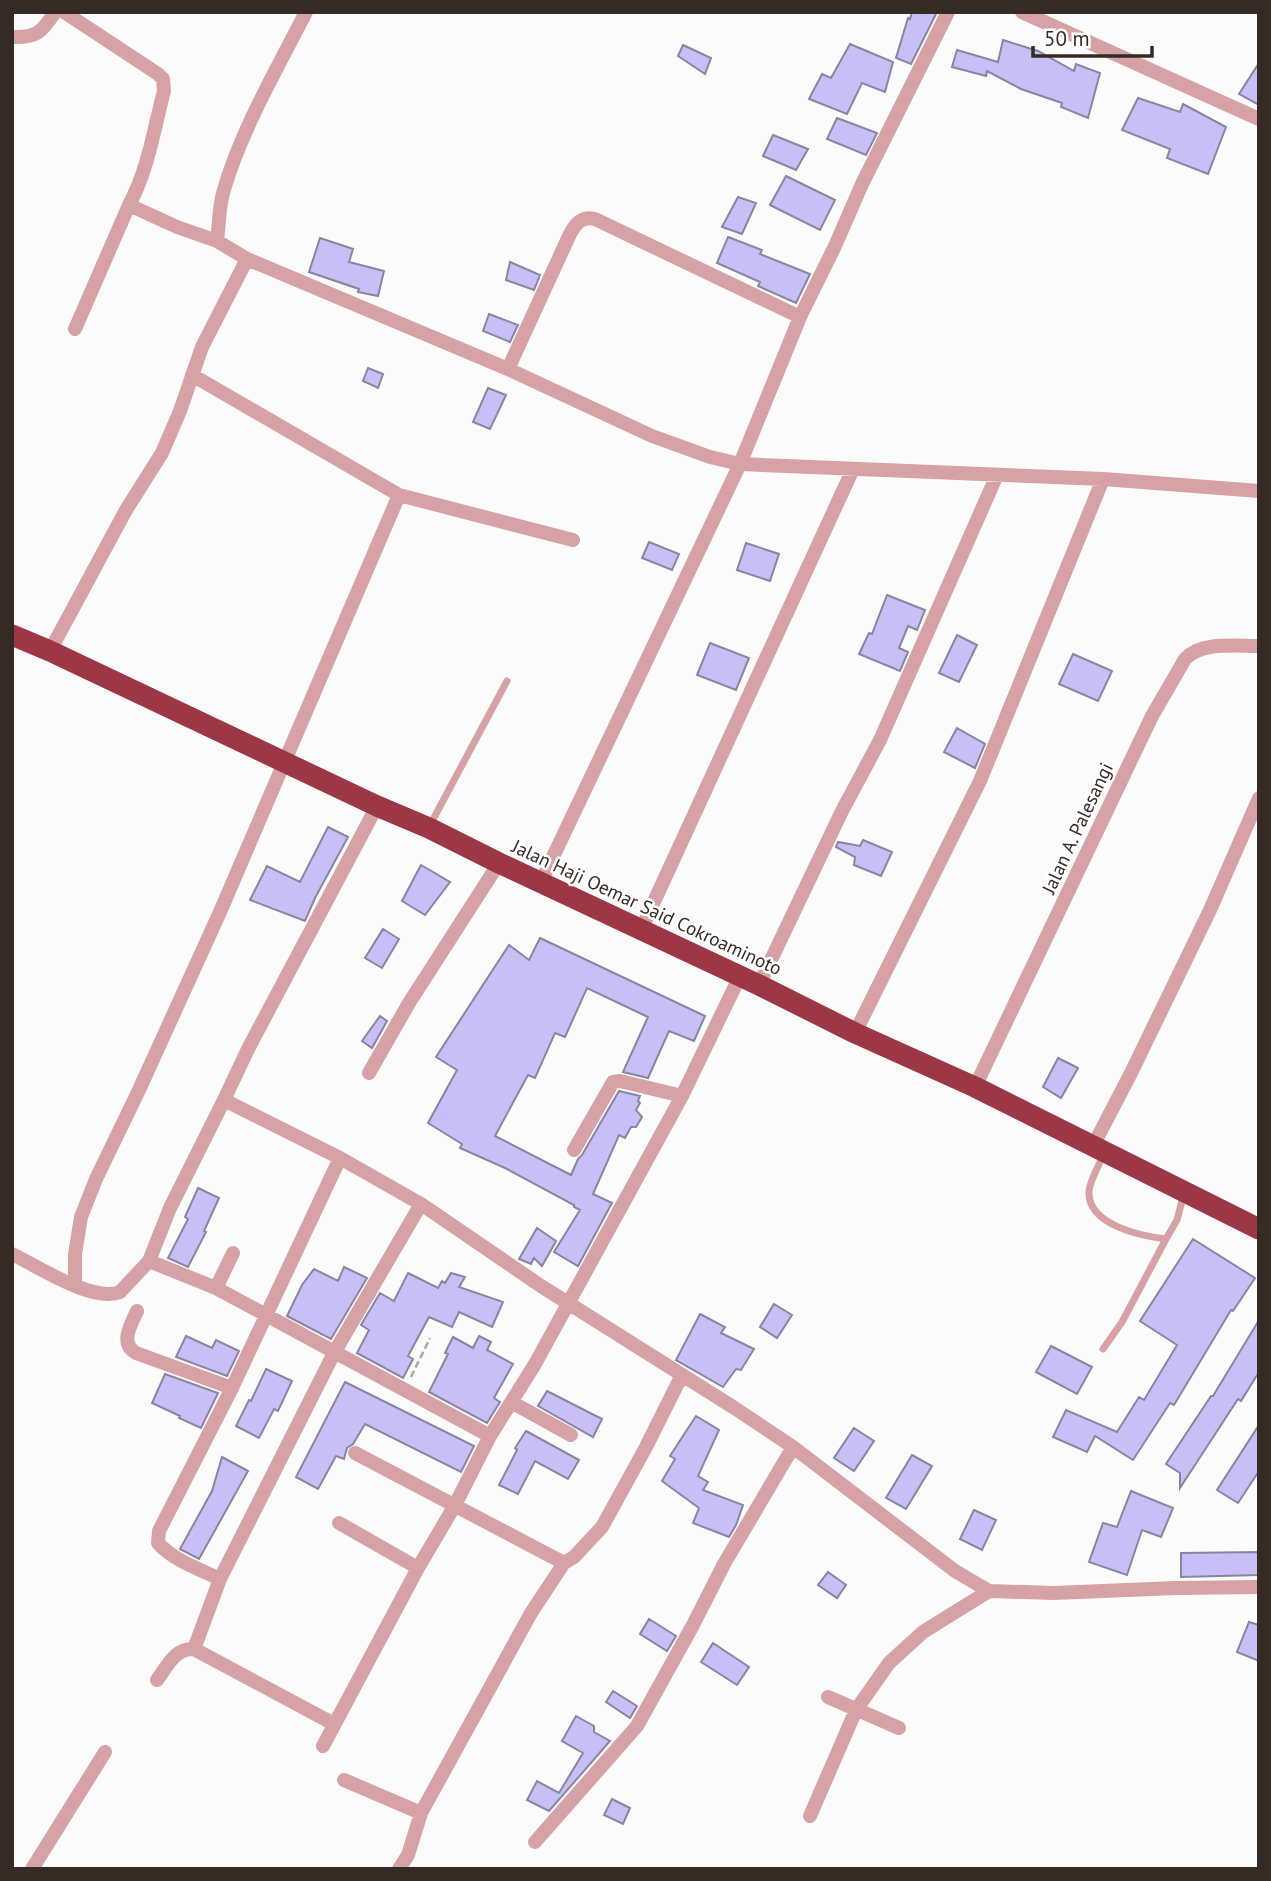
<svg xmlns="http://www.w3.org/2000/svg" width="1271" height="1881" viewBox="0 0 1271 1881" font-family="'PT Sans',sans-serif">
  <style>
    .building { fill: #c8bff6; stroke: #8985a1; stroke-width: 2 }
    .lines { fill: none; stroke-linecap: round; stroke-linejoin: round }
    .path { stroke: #ada8a6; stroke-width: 2.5; stroke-dasharray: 7 3.5; stroke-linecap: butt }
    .lane { stroke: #d6a2a5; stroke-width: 7 }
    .street { stroke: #d6a2a5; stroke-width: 14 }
    .highway { stroke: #9d3746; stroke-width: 21 }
    .labels { text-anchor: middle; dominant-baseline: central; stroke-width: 5; stroke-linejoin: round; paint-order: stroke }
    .street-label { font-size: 19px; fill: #362a25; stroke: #fff }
  </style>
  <rect width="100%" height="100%" fill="#fbfbfb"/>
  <path class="building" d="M 912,12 L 937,12 L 911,64 L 896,58 L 908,18 L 910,19 Z
    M 1003,40 L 1038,51 L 1074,71 L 1076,64 L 1100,73 L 1088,118 L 1061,107 L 1062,103 L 1021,89 L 987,71 L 986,76 L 952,67 L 957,50 L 998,62 Z
    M 850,44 L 893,62 L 885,92 L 862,83 L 847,114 L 809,99 L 822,74 L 831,78 Z
    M 683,45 L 711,58 L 705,74 L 678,56 Z
    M 1259,63 L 1259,105 L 1239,94 Z
    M 1138,98 L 1180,112 L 1183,104 L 1226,127 L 1208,174 L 1167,158 L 1170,149 L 1122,130 Z
    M 837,118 L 877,133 L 866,155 L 827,139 Z
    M 773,135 L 808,149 L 796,170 L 763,156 Z
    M 786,176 L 835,200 L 820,230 L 770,205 Z
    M 738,197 L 756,203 L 742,234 L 722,227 Z
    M 728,237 L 762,250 L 760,254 L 810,274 L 796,303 L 758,286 L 760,282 L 717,263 Z
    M 320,238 L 353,249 L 349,262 L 384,271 L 378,296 L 358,292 L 359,289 L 309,272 Z
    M 510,262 L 540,275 L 534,290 L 506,280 Z
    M 489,314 L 518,325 L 510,342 L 483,331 Z
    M 368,368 L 383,374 L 378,388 L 363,381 Z
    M 488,388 L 506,395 L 490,429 L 473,422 Z
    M 649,542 L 679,554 L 672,570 L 642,558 Z
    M 746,543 L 779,554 L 770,581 L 737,570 Z
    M 887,595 L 925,610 L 917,630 L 908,626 L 899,648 L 908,652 L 900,671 L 859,654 L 869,633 L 872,634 Z
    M 957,635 L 977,645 L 959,682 L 939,673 Z
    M 710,643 L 749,658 L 736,690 L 697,675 Z
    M 1073,654 L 1112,671 L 1098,701 L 1059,684 Z
    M 957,728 L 985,744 L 975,768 L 944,752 Z
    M 328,827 L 348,837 L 315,898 L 305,921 L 250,900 L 267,866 L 300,882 Z
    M 863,840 L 892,852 L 881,876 L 854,865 L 855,857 L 836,847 L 838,842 L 860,846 Z
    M 421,865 L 450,882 L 425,915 L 402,901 Z
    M 383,929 L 399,939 L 382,968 L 365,958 Z
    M 540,938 L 705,1016 L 694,1041 L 669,1031 L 648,1078 L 623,1072 L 648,1017 L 587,988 L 565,1037 L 555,1033 L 535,1078 L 528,1075 L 495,1136 L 571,1175 L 578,1159 L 582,1155 L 619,1091 L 640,1096 L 638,1101 L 640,1103 L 636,1110 L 642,1117 L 636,1127 L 631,1127 L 625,1138 L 619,1135 L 593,1194 L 612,1203 L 578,1266 L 554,1252 L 580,1210 L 574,1207 L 574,1205 L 505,1168 L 460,1148 L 462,1144 L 428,1123 L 457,1070 L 436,1057 L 509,945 L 529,960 Z
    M 380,1016 L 387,1021 L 372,1048 L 362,1041 Z
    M 1058,1058 L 1078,1068 L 1061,1098 L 1043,1087 Z
    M 198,1188 L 219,1198 L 204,1231 L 206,1232 L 188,1267 L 168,1258 L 188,1219 L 185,1217 Z
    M 537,1228 L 556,1241 L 542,1266 L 534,1258 L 531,1264 L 519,1259 Z
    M 1193,1239 L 1255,1278 L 1233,1311 L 1231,1310 L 1174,1405 L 1170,1403 L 1133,1460 L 1095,1436 L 1087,1452 L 1053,1437 L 1066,1410 L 1117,1432 L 1139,1397 L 1144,1400 L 1177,1345 L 1140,1321 Z
    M 344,1267 L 367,1278 L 331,1339 L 287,1316 L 302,1285 L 314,1269 L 338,1281 Z
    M 408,1273 L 438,1288 L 442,1281 L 445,1283 L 451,1273 L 465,1277 L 459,1287 L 503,1302 L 492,1327 L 459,1312 L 452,1327 L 429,1317 L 408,1356 L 413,1359 L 403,1378 L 357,1353 L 369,1330 L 361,1325 L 380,1293 L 394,1301 Z
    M 774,1304 L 792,1315 L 777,1338 L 760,1327 Z
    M 700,1314 L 725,1327 L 721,1333 L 754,1349 L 741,1370 L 736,1369 L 723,1387 L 676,1360 Z
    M 1259,1320 L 1259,1372 L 1241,1401 L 1238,1399 L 1180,1488 L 1180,1473 L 1166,1464 L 1211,1396 L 1213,1396 Z
    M 186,1336 L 212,1348 L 216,1340 L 239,1351 L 227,1376 L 176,1357 Z
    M 479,1336 L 491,1342 L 487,1350 L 513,1364 L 494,1398 L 500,1402 L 487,1423 L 429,1392 L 448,1354 L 445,1353 L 453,1337 L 473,1348 Z
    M 1051,1346 L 1092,1367 L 1077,1394 L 1036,1372 Z
    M 266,1369 L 292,1381 L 278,1411 L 274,1409 L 259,1438 L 236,1426 L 249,1400 L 251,1401 Z
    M 165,1374 L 218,1393 L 201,1428 L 179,1418 L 180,1416 L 152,1403 Z
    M 345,1382 L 474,1446 L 461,1472 L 365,1424 L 353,1444 L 347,1448 L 344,1459 L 336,1456 L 318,1489 L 296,1477 Z
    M 547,1391 L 602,1419 L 593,1437 L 538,1406 Z
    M 696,1416 L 719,1430 L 698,1476 L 708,1482 L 703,1490 L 743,1505 L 736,1525 L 729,1537 L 693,1523 L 699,1508 L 662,1481 L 675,1459 L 670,1456 Z
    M 1259,1425 L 1259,1471 L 1238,1503 L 1217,1490 Z
    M 854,1428 L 874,1441 L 854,1471 L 834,1458 Z
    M 526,1431 L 579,1460 L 568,1479 L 535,1461 L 518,1494 L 499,1485 L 517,1450 L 515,1448 Z
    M 912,1455 L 932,1466 L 906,1509 L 886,1498 Z
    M 222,1457 L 248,1471 L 199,1559 L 180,1549 L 212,1491 Z
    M 1131,1491 L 1173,1508 L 1161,1537 L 1142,1530 L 1127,1575 L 1089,1562 L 1103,1523 L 1117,1527 Z
    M 974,1510 L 996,1520 L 982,1550 L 960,1539 Z
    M 1259,1552 L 1259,1575 L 1181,1577 L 1181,1553 Z
    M 828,1572 L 846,1585 L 837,1598 L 818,1585 Z
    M 649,1619 L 676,1636 L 667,1651 L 640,1634 Z
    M 1249,1622 L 1259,1625 L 1259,1661 L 1237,1652 Z
    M 713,1643 L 749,1667 L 737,1685 L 701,1662 Z
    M 613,1691 L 637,1706 L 630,1718 L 606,1702 Z
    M 576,1716 L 594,1726 L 594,1732 L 610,1741 L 549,1811 L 527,1800 L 537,1781 L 559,1793 L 583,1753 L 562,1741 Z
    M 612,1799 L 630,1808 L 623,1824 L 604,1815 Z"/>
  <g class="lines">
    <path class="path" d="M 411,1377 L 430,1338"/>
    <path class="lane" d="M 429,827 L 507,681
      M 1103,1155 C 1099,1166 1090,1180 1089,1191 C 1087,1225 1141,1236 1166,1239 L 1177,1220 L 1184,1193
      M 1103,1349 L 1122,1322 L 1166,1239"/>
    <path class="street" d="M 64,12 L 158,74 L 163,79 L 164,91 C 154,129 148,170 129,205 L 177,227 L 217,241 L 247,259 L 508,369 L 652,436 L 710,457 L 740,464 L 1103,479 L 1259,491
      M 1022,12 L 1259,119
      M 12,37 C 37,38 42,32 55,12
      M 217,241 C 219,225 219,208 223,193 C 240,132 277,69 306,12
      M 75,329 L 129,205
      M 508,369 L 570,234 C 576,223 582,216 595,219 L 800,317
      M 192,375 L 399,495 L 573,540
      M 50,651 L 126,510 L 162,453 L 180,411 L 202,347 L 247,259
      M 541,882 L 740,464 L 800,317 L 835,246 L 862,184 L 948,12
      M 641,930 L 853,469
      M 759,985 L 842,811 L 880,740 L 997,475
      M 855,1033 L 980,781 L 1103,479
      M 369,1073 L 409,1003 L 499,863
      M 975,1087 L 1152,716 L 1185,659 C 1202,641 1236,646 1259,646
      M 224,1100 L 340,1158 L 421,1204 L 541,1286 L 733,1407 L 793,1447 L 955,1571 L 989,1591 L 1054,1593 L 1176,1588 L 1259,1587
      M 1093,1146 L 1131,1073 L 1210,910 L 1259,798
      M 574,1150 L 613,1082 L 620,1081 L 682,1096
      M 12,1254 C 37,1266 93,1303 120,1292 L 149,1261 L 170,1208 L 224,1100 L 248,1049 L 377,806
      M 149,1261 L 216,1288 L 490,1436
      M 75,1285 L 75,1254 L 81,1217 L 96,1179 L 139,1090 L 220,912 L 399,495
      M 216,1288 L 233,1253
      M 137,1311 C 131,1325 119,1343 136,1353 L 232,1388
      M 511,1402 L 571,1435
      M 355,1453 L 564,1563
      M 339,1523 L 418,1568
      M 220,1579 C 199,1569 173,1560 158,1543 L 159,1531 L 232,1388 L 340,1158
      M 194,1649 L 334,1724
      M 157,1680 C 168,1665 175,1648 194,1649 L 220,1579 L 334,1353 L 421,1204
      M 828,1697 L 899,1728
      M 323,1746 L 418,1568 L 455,1505 L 490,1436 L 535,1364 L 682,1096 L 740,976
      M 344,1780 L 421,1813
      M 810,1816 L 856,1710 L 889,1663 L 923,1632 L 989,1591
      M 535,1842 L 637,1726 L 693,1625 L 724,1564 L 793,1447
      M 32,1869 L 105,1752
      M 399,1869 L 408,1855 L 421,1813 L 531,1613 L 564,1563 L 574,1557 L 602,1527 L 646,1447 L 682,1375"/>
    <path class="highway" d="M 12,635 L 50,651 L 377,806 L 429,828 L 499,863 L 759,985 L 855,1033 L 975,1087 L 1259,1229"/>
  </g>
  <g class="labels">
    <g class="street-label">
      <text transform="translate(1077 828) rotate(-65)">Jalan A. Palesangi</text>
      <text transform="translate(647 907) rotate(25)">Jalan Haji Oemar Said Cokroaminoto</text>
    </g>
  </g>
  <rect width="1271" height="1881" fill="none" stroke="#362a25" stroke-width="28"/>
  <path d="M1033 46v10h119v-10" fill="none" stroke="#362a25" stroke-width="3.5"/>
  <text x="1044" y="46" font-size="21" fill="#362a25" stroke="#ffffff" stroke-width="5" paint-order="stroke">50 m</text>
</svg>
